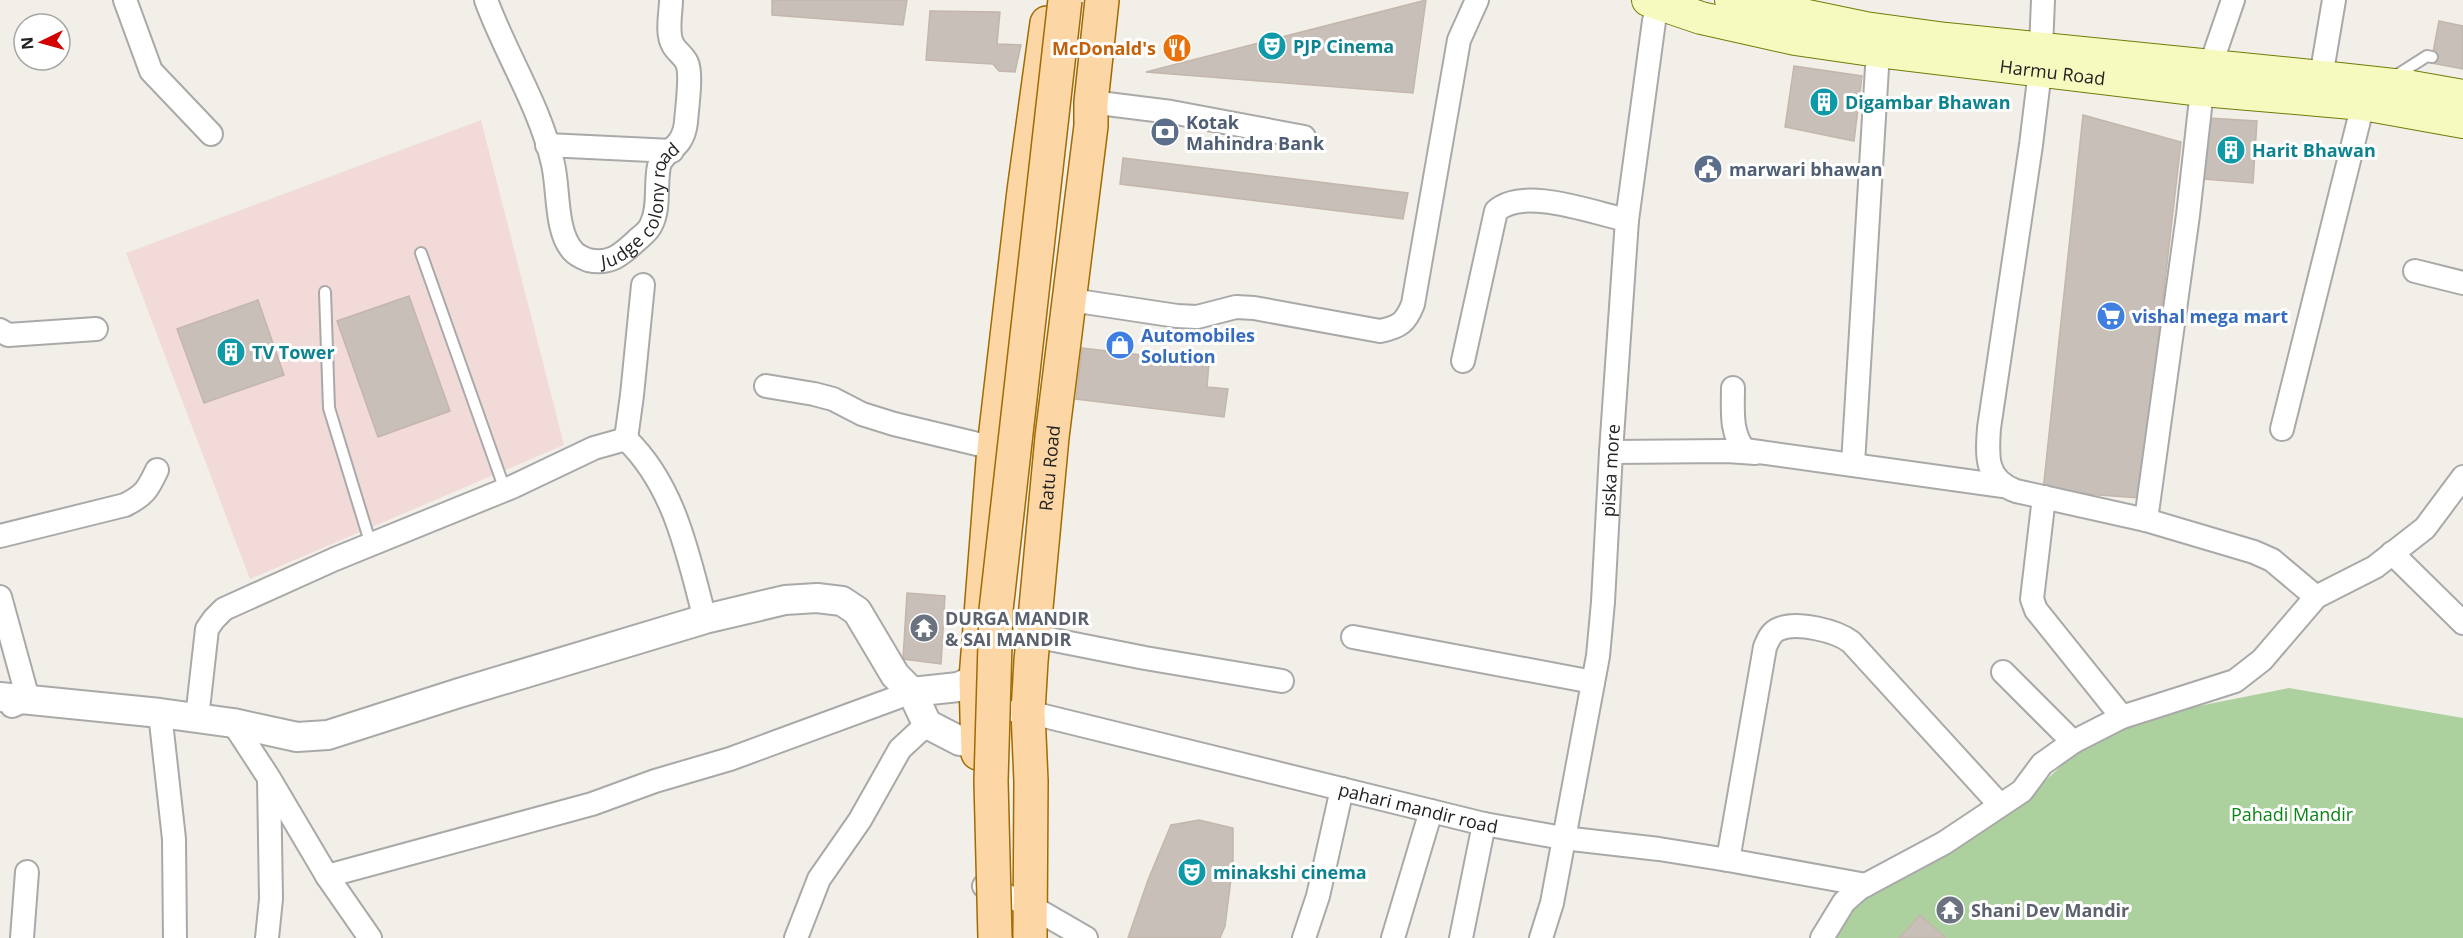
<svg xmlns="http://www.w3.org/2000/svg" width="2463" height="938" viewBox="0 0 2463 938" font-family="'Open Sans',sans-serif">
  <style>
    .commercial { fill: #f2dad9 }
    .forest { fill: #add19e }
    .building { fill: #c7bfb8; stroke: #c4b6ab; stroke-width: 1.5 }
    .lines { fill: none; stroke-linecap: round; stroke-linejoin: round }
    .service-casing { stroke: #a9a9a9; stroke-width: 14 }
    .minor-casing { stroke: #a9a9a9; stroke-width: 26 }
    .tertiary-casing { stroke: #a9a9a9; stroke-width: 32 }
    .secondary-casing { stroke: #707d05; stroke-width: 34 }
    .primary-casing { stroke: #a06b00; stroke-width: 36 }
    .service { stroke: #fff; stroke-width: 10 }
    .minor { stroke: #fff; stroke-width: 22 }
    .tertiary { stroke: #fff; stroke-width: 28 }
    .secondary { stroke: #f7fabf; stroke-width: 32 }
    .primary { stroke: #fcd6a4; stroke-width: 33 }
    .primary-bridge-casing { stroke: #a06b00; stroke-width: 36; stroke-linecap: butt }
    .primary-bridge { stroke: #fcd6a4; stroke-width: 33 }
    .labels { text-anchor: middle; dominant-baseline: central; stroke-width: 6; stroke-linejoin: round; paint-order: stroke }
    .culture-label { font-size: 18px; font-weight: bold; fill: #0d838f; stroke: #fff; text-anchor: start }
    .food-label { font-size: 18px; font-weight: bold; fill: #c56008; stroke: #fff; text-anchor: end }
    .street-label { font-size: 18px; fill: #222; stroke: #fff }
    .service-label { font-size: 18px; font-weight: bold; fill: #4e5e75; stroke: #fff; text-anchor: start }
    .shop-label { font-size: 18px; font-weight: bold; fill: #366cbe; stroke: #fff; text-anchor: start }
    .worship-label { font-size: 18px; font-weight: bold; fill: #5b616d; stroke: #fff; text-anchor: start }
    .park-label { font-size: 18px; fill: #0c8416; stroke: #fff }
  </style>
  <rect width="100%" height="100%" fill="#f2efe9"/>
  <path class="commercial" d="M 481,120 L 564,445 L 250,579 L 126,253 Z"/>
  <path class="forest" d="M 2289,688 L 2463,718 L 2463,938 L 1814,938 L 1848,896 L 2018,806 L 2074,754 L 2133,719 Z"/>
  <path class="building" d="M 772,0 L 907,0 L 903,25 L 772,15 Z
    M 1426,0 L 1413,93 L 1146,72 Z
    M 930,11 L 1000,12 L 997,44 L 1021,45 L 1015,72 L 999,71 L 993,64 L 926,60 Z
    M 2439,21 L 2463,26 L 2463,69 L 2431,63 Z
    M 1794,66 L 1862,76 L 1854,141 L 1785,127 Z
    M 2083,115 L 2181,142 L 2140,498 L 2043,491 Z
    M 2208,118 L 2257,121 L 2253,183 L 2204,179 Z
    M 1123,158 L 1408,193 L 1403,219 L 1120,184 Z
    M 409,296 L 450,411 L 378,437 L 337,321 Z
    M 258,300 L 284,375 L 204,403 L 177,329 Z
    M 1082,348 L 1209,363 L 1207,387 L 1228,389 L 1224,417 L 1076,399 Z
    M 907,593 L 945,596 L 941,664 L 903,659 Z
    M 1199,820 L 1233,828 L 1233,863 L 1225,926 L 1220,938 L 1128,938 L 1148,880 L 1171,825 Z
    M 1948,897 L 1963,911 L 1951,923 L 1937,909 Z
    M 1920,915 L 1945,937 L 1944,938 L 1899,938 Z"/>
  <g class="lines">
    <g class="service-casing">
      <path id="service" d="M 2394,77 L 2427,56 L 2432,57
        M 421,253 L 505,490
        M 325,292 L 329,408 L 371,545"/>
    </g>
    <g class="minor-casing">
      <g id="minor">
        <path d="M 125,0 L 151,71 L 211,134"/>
        <path id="s1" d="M 486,0 C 506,55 540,106 553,164 C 559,189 555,232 573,251 C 576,255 583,258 588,260 C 610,265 621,255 636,241 C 641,236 648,232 651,225 C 660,208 655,185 659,166 C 663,149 683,151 686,122 C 687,108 692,74 687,63 C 684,56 676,51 673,45 C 666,33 671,13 671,0"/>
        <path d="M 2041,48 L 2043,0"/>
        <path d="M 2210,67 L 2233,0"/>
        <path d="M 2040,71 L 2031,145 L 1989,428 C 1987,456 1985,480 2016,491 L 2146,520 L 2254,552 L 2272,560 L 2316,597"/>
        <path d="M 2321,77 L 2334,0"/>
        <path d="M 1091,102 L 1171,112 L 1304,137"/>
        <path d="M 547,145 L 672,151"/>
        <path d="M 2415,271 L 2463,283"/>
        <path d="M 1071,300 L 1177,316 L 1197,317 L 1236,307 L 1254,308 L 1380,331 C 1400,327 1406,322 1413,304 L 1459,40 L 1477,0"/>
        <path d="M 0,330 L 8,335 L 96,329"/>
        <path d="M 1463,361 L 1496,211 C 1524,186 1593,213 1627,220"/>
        <path d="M 766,386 L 814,394 L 833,399 L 862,414 L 894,424 L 994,448"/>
        <path d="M 1733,388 C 1733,409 1730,434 1745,450 L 2003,486"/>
        <path d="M 2282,429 L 2363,104"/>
        <path d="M 626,439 L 632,395 L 643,285"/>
        <path d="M 1611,452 L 1727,451 L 1756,453"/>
        <path d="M 1853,464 L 1878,51"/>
        <path d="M 2044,497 L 2032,599 L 2036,610 L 2122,717"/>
        <path d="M 2146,520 L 2188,215 L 2202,90"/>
        <path d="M 0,536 L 125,505 C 145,495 148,489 157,470"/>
        <path d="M 2392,553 L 2463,623"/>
        <path d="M 0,597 L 28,699 L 12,706"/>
        <path d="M 982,634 L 1034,636 L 1145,658 L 1282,681"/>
        <path d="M 1353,637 L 1593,682"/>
        <path d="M 2003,672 L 2073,742"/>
        <path id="s2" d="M 1016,711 L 1028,712 L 1484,824 L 1563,838 L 1659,849 L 1728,860 L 1866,885"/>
        <path d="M 160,713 L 174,839 L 175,938"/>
        <path d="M 197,718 L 207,629 L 214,619 L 224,609 L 335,559 L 512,487 L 594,448 L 626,439 C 675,486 688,555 705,619"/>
        <path d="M 233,723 L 269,778 L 327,876 L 370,938"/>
        <path d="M 1728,860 L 1765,647 C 1768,640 1771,632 1779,629 C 1797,621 1837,631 1851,642 L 2000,805"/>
        <path d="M 327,876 L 592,804 L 655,781 L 730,759 L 912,692"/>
        <path d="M 984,886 L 1029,905 L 1086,938"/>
        <path d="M 22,938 L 27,872"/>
        <path d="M 267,938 L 271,899 L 269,779"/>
        <path d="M 796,938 L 819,879 L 860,820 L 900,749 L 927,724"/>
        <path d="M 1304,938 L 1318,896 L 1342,789"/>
        <path d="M 1393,938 L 1431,811"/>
        <path d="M 1461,938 L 1484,824"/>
        <path id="s3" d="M 1541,938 L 1552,903 L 1598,656 L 1603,602 L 1611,452 L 1627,220 L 1654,21 L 1660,0"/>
        <path d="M 1822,938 L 1844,902 L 1860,888 L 1944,843 L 2022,791 L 2042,764 L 2073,742 L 2122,717 L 2235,681 L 2262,660 L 2316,597 L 2375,567 L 2425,528 L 2463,477"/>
      </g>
    </g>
    <g class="tertiary-casing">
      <path id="tertiary" d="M 912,692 L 958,687 L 976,679
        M 0,697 L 160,713 L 233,723 L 297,737 L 328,735 L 459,693 L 705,619 L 785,600 L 817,598 L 842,601 L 857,611 L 895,675 L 912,692 L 927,724 L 960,741 L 978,744"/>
    </g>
    <g class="secondary-casing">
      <g id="secondary">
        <path id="s4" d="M 1648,0 L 1701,18 L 1795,39 L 1878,51 L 2202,90 L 2363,104 L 2463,122"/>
        <path d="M 1731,0 L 1865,28 L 1946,39 L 2321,77 L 2412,87 L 2463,96"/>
      </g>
    </g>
    <g class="primary-casing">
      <g id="primary">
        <path d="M 978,753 L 976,679 L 994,448 L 1024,191 L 1047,23"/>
        <path id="s5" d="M 1030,938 L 1031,781 L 1028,712 L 1031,661 L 1052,437 L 1091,126 L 1091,102 L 1102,0"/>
      </g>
    </g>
    <use href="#service" class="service"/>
    <use href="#minor" class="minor"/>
    <use href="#tertiary" class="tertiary"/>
    <use href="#secondary" class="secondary"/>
    <use href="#primary" class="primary"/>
    <g class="primary-bridge-casing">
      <path id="primary-bridge" d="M 995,938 L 991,781 L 996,610 L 1065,0"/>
    </g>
    <use href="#primary-bridge" class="primary-bridge"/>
  </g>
  <defs>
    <g id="theatre-disc" transform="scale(1.5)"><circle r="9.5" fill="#0f9aa8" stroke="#fff"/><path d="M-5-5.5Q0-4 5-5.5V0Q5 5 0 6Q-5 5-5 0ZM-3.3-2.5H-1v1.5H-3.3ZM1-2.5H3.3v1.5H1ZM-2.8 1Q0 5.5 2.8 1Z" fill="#fff"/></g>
    <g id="restaurant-disc" transform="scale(1.5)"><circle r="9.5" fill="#e8710a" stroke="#fff"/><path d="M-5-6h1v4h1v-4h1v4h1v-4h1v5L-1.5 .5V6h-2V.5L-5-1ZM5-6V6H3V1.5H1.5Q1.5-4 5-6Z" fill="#fff"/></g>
    <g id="building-disc" transform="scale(1.5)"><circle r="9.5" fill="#0f9aa8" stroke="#fff"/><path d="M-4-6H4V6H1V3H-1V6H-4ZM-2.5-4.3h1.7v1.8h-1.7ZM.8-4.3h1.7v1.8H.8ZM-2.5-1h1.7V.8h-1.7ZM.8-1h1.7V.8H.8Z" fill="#fff"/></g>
    <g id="bank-disc" transform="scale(1.5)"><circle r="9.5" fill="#5c6f8a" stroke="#fff"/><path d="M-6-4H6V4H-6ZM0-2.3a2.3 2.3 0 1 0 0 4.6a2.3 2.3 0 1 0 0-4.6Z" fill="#fff"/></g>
    <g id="civic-disc" transform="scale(1.5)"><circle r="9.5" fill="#5c6f8a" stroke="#fff"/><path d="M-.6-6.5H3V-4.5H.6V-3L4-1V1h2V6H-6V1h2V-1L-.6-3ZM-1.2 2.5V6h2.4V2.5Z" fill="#fff"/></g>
    <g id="supermarket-disc" transform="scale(1.5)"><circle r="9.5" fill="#3f7fe0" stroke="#fff"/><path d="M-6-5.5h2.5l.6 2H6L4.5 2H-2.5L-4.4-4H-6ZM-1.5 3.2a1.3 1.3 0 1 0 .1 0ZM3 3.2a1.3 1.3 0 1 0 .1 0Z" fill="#fff"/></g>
    <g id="shop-disc" transform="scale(1.5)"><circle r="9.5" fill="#3f7fe0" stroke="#fff"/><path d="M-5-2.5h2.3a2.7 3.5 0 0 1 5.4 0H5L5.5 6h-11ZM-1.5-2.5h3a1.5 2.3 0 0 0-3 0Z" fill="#fff"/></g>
    <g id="temple-disc" transform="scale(1.5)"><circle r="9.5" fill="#6b7280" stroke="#fff"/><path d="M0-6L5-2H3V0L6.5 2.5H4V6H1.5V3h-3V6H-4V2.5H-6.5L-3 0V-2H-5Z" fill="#fff"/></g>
  </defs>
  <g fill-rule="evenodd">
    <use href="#theatre-disc" x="1272" y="46"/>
    <use href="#restaurant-disc" x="1177" y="48"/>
    <use href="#building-disc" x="1824" y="102"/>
    <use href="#bank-disc" x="1165" y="132"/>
    <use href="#building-disc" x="2231" y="150"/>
    <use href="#civic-disc" x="1708" y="169"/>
    <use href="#supermarket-disc" x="2111" y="316"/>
    <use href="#shop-disc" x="1120" y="345"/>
    <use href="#building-disc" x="231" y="352"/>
    <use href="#temple-disc" x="924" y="628"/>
    <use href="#theatre-disc" x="1192" y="872"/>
    <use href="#temple-disc" x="1950" y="910"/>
  </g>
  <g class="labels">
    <g class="culture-label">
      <text x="1293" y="46">PJP Cinema</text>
      <text x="1845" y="102">Digambar Bhawan</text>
      <text x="2252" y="150">Harit Bhawan</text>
      <text x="252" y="352">TV Tower</text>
      <text x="1213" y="872">minakshi cinema</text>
    </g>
    <g class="food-label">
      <text x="1156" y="48">McDonald's</text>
    </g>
    <g class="street-label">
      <text stroke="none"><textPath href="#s4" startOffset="412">Harmu Road</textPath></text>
      <text stroke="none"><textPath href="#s1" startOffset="374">Judge colony road</textPath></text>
      <text stroke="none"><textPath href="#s5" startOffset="471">Ratu Road</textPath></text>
      <text stroke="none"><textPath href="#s3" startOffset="474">piska more</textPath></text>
      <text stroke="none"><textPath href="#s2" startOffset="414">pahari mandir road</textPath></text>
    </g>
    <g class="service-label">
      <text x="1186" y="122">Kotak<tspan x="1186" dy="21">Mahindra Bank</tspan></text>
      <text x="1729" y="169">marwari bhawan</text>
    </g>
    <g class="shop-label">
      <text x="2132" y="316">vishal mega mart</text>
      <text x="1141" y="335">Automobiles<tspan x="1141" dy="21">Solution</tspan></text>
    </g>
    <g class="worship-label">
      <text x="945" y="618">DURGA MANDIR<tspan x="945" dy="21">&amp; SAI MANDIR</tspan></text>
      <text x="1971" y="910">Shani Dev Mandir</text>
    </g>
    <g class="park-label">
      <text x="2292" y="814">Pahadi Mandir</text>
    </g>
  </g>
  <g transform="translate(42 42) rotate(265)"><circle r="28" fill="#ffffff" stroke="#a7a7a7" stroke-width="1.5"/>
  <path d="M0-4.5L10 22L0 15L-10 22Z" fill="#d40000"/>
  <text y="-9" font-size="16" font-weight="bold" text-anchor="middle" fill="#222222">N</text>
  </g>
</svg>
